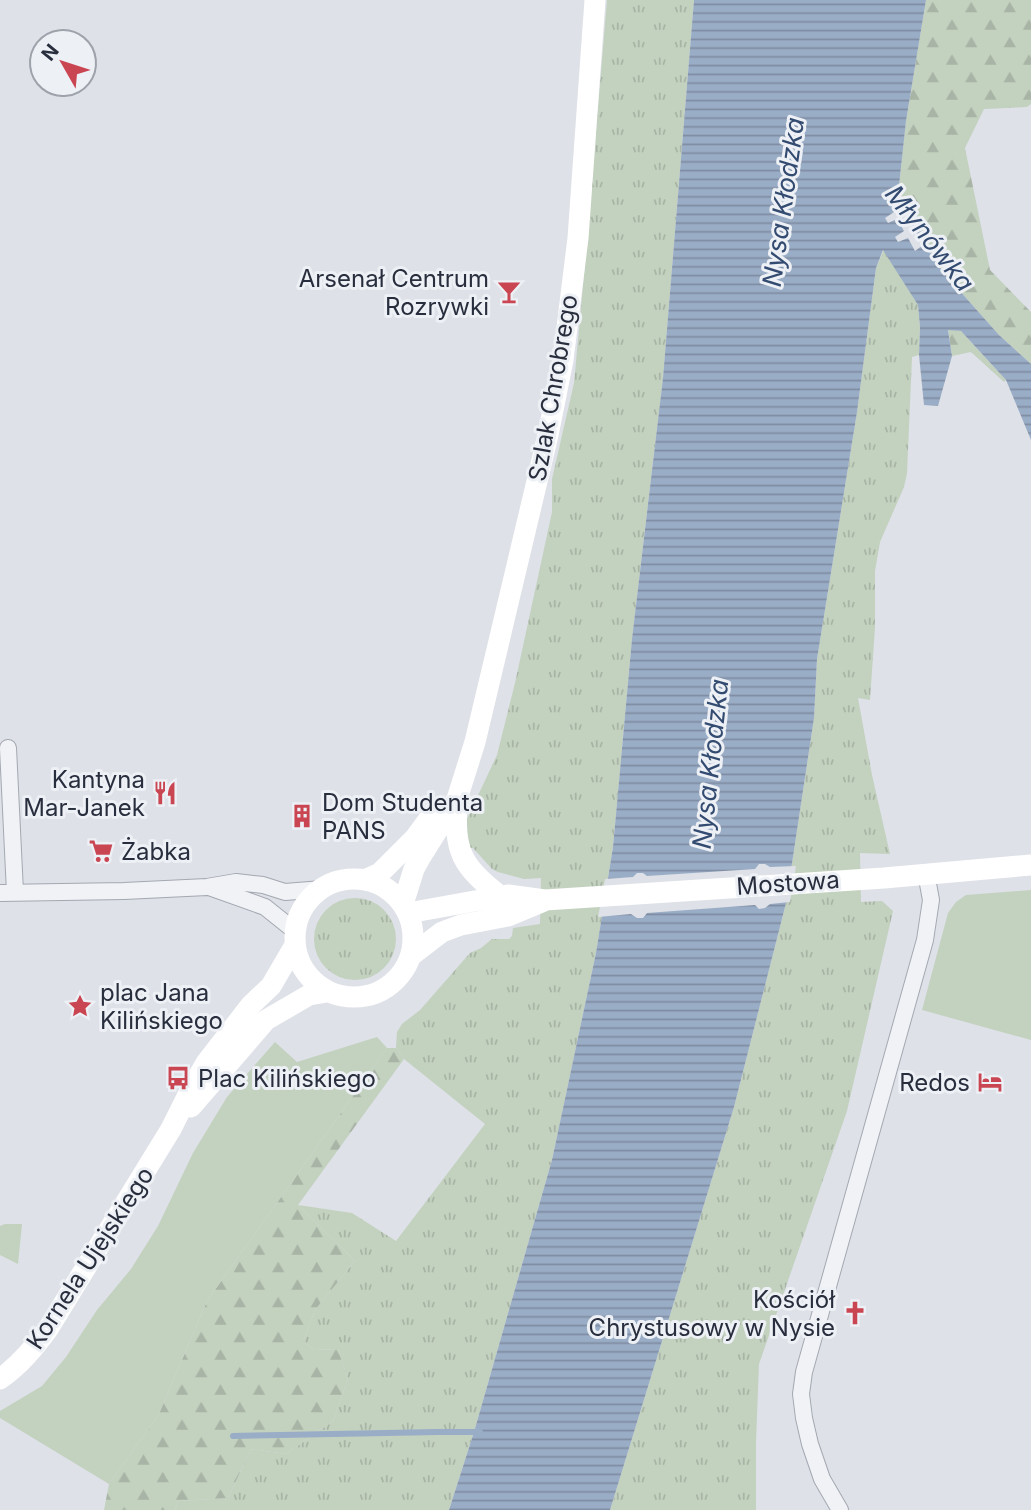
<svg xmlns="http://www.w3.org/2000/svg" width="1031" height="1510" viewBox="0 0 1031 1510" font-family="Inter,sans-serif">
  <style>
    .grass { fill: url(#grass-tufts) }
    .forest { fill: url(#forest-firs) }
    .park { fill: #c3d1bf }
    .water { fill: url(#water-rules) }
    .pier { fill: #dee1e7 }
    .lines { fill: none; stroke-linecap: round; stroke-linejoin: round }
    .stream { stroke: #9aadc6; stroke-width: 6 }
    .street-casing { stroke: #a4a8b1; stroke-width: 18 }
    .street { stroke: #f0f2f6; stroke-width: 16 }
    .secondary { stroke: #fff; stroke-width: 21 }
    .labels { text-anchor: middle; dominant-baseline: central; stroke-width: 6; stroke-linejoin: round; paint-order: stroke }
    .poi-label { font-size: 24px; fill: #282e3d; stroke: #edf0f5; text-anchor: end }
    .street-label { font-size: 24px; fill: #282e3d; stroke: #edf0f5 }
    .water-label { font-size: 26px; font-style: italic; fill: #334b70; stroke: #edf0f5 }
  </style>
  <defs>
    <pattern id="grass-tufts" width="24" height="20" patternUnits="userSpaceOnUse" patternTransform="scale(1.75)"><rect width="24" height="20" fill="#c3d1bf"/><path d="M3 7l-1-3M5 7V3M7 7l1-3M15 17l-1-3M17 17v-4M19 17l1-3" fill="none" stroke="#a8b4a5"/></pattern>
    <pattern id="forest-firs" width="22" height="20" patternUnits="userSpaceOnUse" patternTransform="scale(1.75)"><rect width="22" height="20" fill="#c3d1bf"/><path d="M5 1l3.5 6h-7zM16 11l3.5 6h-7z" fill="#a8b4a5"/></pattern>
    <pattern id="water-rules" width="6" height="5" patternUnits="userSpaceOnUse" patternTransform="scale(1.75)"><rect width="6" height="5" fill="#9aadc6"/><path d="M0 2.5h6" fill="none" stroke="#7e8da2"/></pattern>
  </defs>
  <rect width="100%" height="100%" fill="#dee1e7"/>
  <path class="grass" d="M 607,0 L 694,0 L 663,378 L 632,639 L 613,847 L 596,953 L 552,1160 L 474,1432 L 449,1510 L 175,1510 L 178,1501 L 228,1498 L 251,1449 L 286,1454 L 333,1421 L 348,1379 L 338,1349 L 315,1350 L 303,1342 L 315,1310 L 355,1261 L 298,1205 L 352,1213 L 396,1241 L 485,1124 L 404,1059 L 396,1048 L 397,1032 L 402,1024 L 420,1010 L 470,953 L 481,948 L 492,939 L 509,939 L 512,936 L 513,928 L 540,924 L 541,878 L 524,879 L 498,872 L 492,869 L 473,848 L 468,848 L 466,821 L 497,755 L 515,683 L 552,512 L 552,479 L 574,383 L 585,264 Z
    M 884,249 L 918,305 L 920,327 L 919,355 L 912,357 L 907,473 L 904,487 L 880,542 L 875,571 L 875,627 L 870,700 L 858,698 L 872,775 L 890,854 L 860,853 L 861,902 L 882,901 L 893,911 L 847,1111 L 759,1364 L 756,1442 L 756,1510 L 610,1510 L 734,1107 L 786,903 L 814,718 L 817,659 L 857,412 L 876,268 Z
    M314 939a41 41 0 1 1 82 0a41 41 0 1 1-82 0Z"/>
  <path class="forest" d="M 926,0 L 1031,0 L 1031,104 L 1027,107 L 984,109 L 965,148 L 990,270 L 1031,312 L 1031,364 L 999,335 L 942,271 L 904,201 L 898,195 L 906,121 Z
    M 948,329 L 961,331 L 1006,380 L 1004,382 L 971,352 L 952,356 Z
    M 387,1048 L 396,1048 L 404,1059 L 298,1205 L 355,1261 L 315,1310 L 303,1342 L 315,1350 L 338,1349 L 348,1379 L 333,1421 L 286,1454 L 251,1449 L 228,1498 L 178,1501 L 175,1510 L 104,1510 L 109,1484 L 158,1416 L 207,1301 Z"/>
  <path class="park" d="M 1031,890 L 1031,1040 L 922,1010 L 948,913 L 956,902 L 966,895 Z
    M 377,1037 L 387,1048 L 207,1301 L 158,1416 L 109,1484 L 0,1418 L 0,1411 L 42,1386 L 66,1357 L 97,1310 L 131,1269 L 158,1226 L 193,1153 L 227,1097 L 275,1042 L 297,1062 Z
    M 5,1224 L 22,1224 L 18,1264 L 0,1255 L 0,1226 Z"/>
  <path class="water" d="M 694,0 L 926,0 L 906,121 L 898,195 L 904,201 L 942,271 L 999,335 L 1031,364 L 1031,440 L 1006,380 L 961,331 L 948,330 L 952,356 L 938,406 L 924,405 L 919,355 L 920,327 L 918,305 L 883,250 L 876,268 L 857,412 L 817,659 L 814,718 L 786,903 L 734,1107 L 610,1510 L 449,1510 L 474,1432 L 552,1160 L 596,953 L 613,847 L 632,639 L 663,378 Z"/>
  <path class="pier" d="M 909,202 L 914,211 L 907,215 L 923,245 L 915,251 L 908,238 L 898,242 L 895,237 L 904,231 L 897,219 L 888,223 L 885,218 Z
    M 759,864 L 765,864 L 770,867 L 796,866 L 790,902 L 770,904 L 765,908 L 759,909 L 755,905 L 647,913 L 643,918 L 637,918 L 631,914 L 598,917 L 605,879 L 633,877 L 637,873 L 643,873 L 647,876 L 755,869 Z"/>
  <g class="lines">
    <path class="stream" d="M 233,1436 L 438,1432 L 480,1432"/>
    <g class="street-casing">
      <path id="street" d="M 8,748 L 15,892
        M 209,887 L 265,907 L 295,931
        M 0,893 L 124,891 L 207,887 L 236,882 L 263,885 L 285,892 L 322,889
        M 840,1510 L 822,1479 L 810,1444 L 804,1418 L 801,1394 L 804,1372 L 925,940 L 931,900 L 926,873"/>
    </g>
    <use href="#street" class="street"/>
    <path class="secondary" d="M 457,801 C 454,852 461,865 500,896
      M295 938a59 59 0 1 1 118 0a59 59 0 1 1-118 0Z
      M 364,880 L 380,873 L 415,838 L 434,812
      M 403,904 L 414,869 L 420,858 L 457,799 L 475,742 L 548,435 L 563,360 L 578,238 L 595,0
      M 408,913 L 508,895 L 545,900 L 884,878 L 1031,865
      M 412,955 L 442,932 L 461,925 L 508,916 L 544,901
      M 191,1107 L 266,1020 L 309,995 L 327,992
      M 0,1379 C 20,1365 34,1348 48,1329 L 171,1129 L 190,1091 L 206,1063 L 251,1005 L 271,986 L 295,945"/>
  </g>
  <defs>
    <g id="bar-bare" transform="scale(1.89)"><path d="M-6-5H6L.8 .8V4.5H3.5V6h-7V4.5H-.8V.8Z" fill="#ca4552" stroke="#edf0f5" stroke-width="2.5" paint-order="stroke"/></g>
    <g id="restaurant-bare" transform="scale(1.89)"><path d="M-5-6h1v4h1v-4h1v4h1v-4h1v5L-1.5 .5V6h-2V.5L-5-1ZM5-6V6H3V1.5H1.5Q1.5-4 5-6Z" fill="#ca4552" stroke="#edf0f5" stroke-width="2.5" paint-order="stroke"/></g>
    <g id="building-bare" transform="scale(1.89)"><path d="M-4-6H4V6H1V3H-1V6H-4ZM-2.5-4.3h1.7v1.8h-1.7ZM.8-4.3h1.7v1.8H.8ZM-2.5-1h1.7V.8h-1.7ZM.8-1h1.7V.8H.8Z" fill="#ca4552" stroke="#edf0f5" stroke-width="2.5" paint-order="stroke"/></g>
    <g id="supermarket-bare" transform="scale(1.89)"><path d="M-6-5.5h2.5l.6 2H6L4.5 2H-2.5L-4.4-4H-6ZM-1.5 3.2a1.3 1.3 0 1 0 .1 0ZM3 3.2a1.3 1.3 0 1 0 .1 0Z" fill="#ca4552" stroke="#edf0f5" stroke-width="2.5" paint-order="stroke"/></g>
    <g id="sight-bare" transform="scale(1.89)"><path d="M0-6L1.8-2.2L6-1.7L2.9 1.2L3.7 5.4L0 3.3L-3.7 5.4L-2.9 1.2L-6-1.7L-1.8-2.2Z" fill="#ca4552" stroke="#edf0f5" stroke-width="2.5" paint-order="stroke"/></g>
    <g id="bus-bare" transform="scale(1.89)"><path d="M-5-6H5V4H4V6H2V4H-2V6H-4V4H-5ZM-3.5-4V0h7V-4ZM-3.5 1.2v1.5H-2V1.2ZM2 1.2v1.5H3.5V1.2Z" fill="#ca4552" stroke="#edf0f5" stroke-width="2.5" paint-order="stroke"/></g>
    <g id="hotel-bare" transform="scale(1.89)"><path d="M-6-4.5h1.5V1H6V5H4.5V3h-9V5H-6ZM-4 0a1.8 1.8 0 1 1 3.6 0ZM.5 0V-2.5h3Q6-2.5 6 0Z" fill="#ca4552" stroke="#edf0f5" stroke-width="2.5" paint-order="stroke"/></g>
    <g id="church-bare" transform="scale(1.89)"><path d="M-1.2-6h2.4v3.5h3.3v2.4h-3.3V6h-2.4V-.1h-3.3v-2.4h3.3Z" fill="#ca4552" stroke="#edf0f5" stroke-width="2.5" paint-order="stroke"/></g>
  </defs>
  <g fill-rule="evenodd">
    <use href="#bar-bare" x="509" y="292"/>
    <use href="#restaurant-bare" x="165" y="793"/>
    <use href="#building-bare" x="302" y="816"/>
    <use href="#supermarket-bare" x="101" y="851"/>
    <use href="#sight-bare" x="80" y="1006"/>
    <use href="#bus-bare" x="178" y="1078"/>
    <use href="#hotel-bare" x="990" y="1082"/>
    <use href="#church-bare" x="855" y="1313"/>
  </g>
  <g class="labels">
    <g class="poi-label">
      <text x="489" y="278">Arsenał Centrum<tspan x="489" dy="28">Rozrywki</tspan></text>
      <text x="145" y="779">Kantyna<tspan x="145" dy="28">Mar-Janek</tspan></text>
      <text x="322" y="802" text-anchor="start">Dom Studenta<tspan x="322" dy="28">PANS</tspan></text>
      <text x="121" y="851" text-anchor="start">Żabka</text>
      <text x="100" y="992" text-anchor="start">plac Jana<tspan x="100" dy="28">Kilińskiego</tspan></text>
      <text x="198" y="1078" text-anchor="start">Plac Kilińskiego</text>
      <text x="970" y="1082">Redos</text>
      <text x="835" y="1299">Kościół<tspan x="835" dy="28">Chrystusowy w Nysie</tspan></text>
    </g>
    <g class="street-label">
      <text transform="translate(553 388) rotate(-80)">Szlak Chrobrego</text>
      <text transform="translate(788 883) rotate(-4)">Mostowa</text>
      <text transform="translate(90 1258) rotate(-57)">Kornela Ujejskiego</text>
    </g>
    <g class="water-label">
      <text transform="translate(783 202) rotate(-82)">Nysa Kłodzka</text>
      <text transform="translate(930 238) rotate(52)">Młynówka</text>
      <text transform="translate(710 764) rotate(-84)">Nysa Kłodzka</text>
    </g>
  </g>
  <g transform="translate(63 63) rotate(309)"><circle r="33" fill="#edf0f5" stroke="#9ea2ab" stroke-width="2"/>
  <path d="M0-5L12 26L0 18L-12 26Z" fill="#ca4552"/>
  <text y="-10" font-size="19" font-weight="bold" text-anchor="middle" fill="#282e3d">N</text>
  </g>
</svg>
